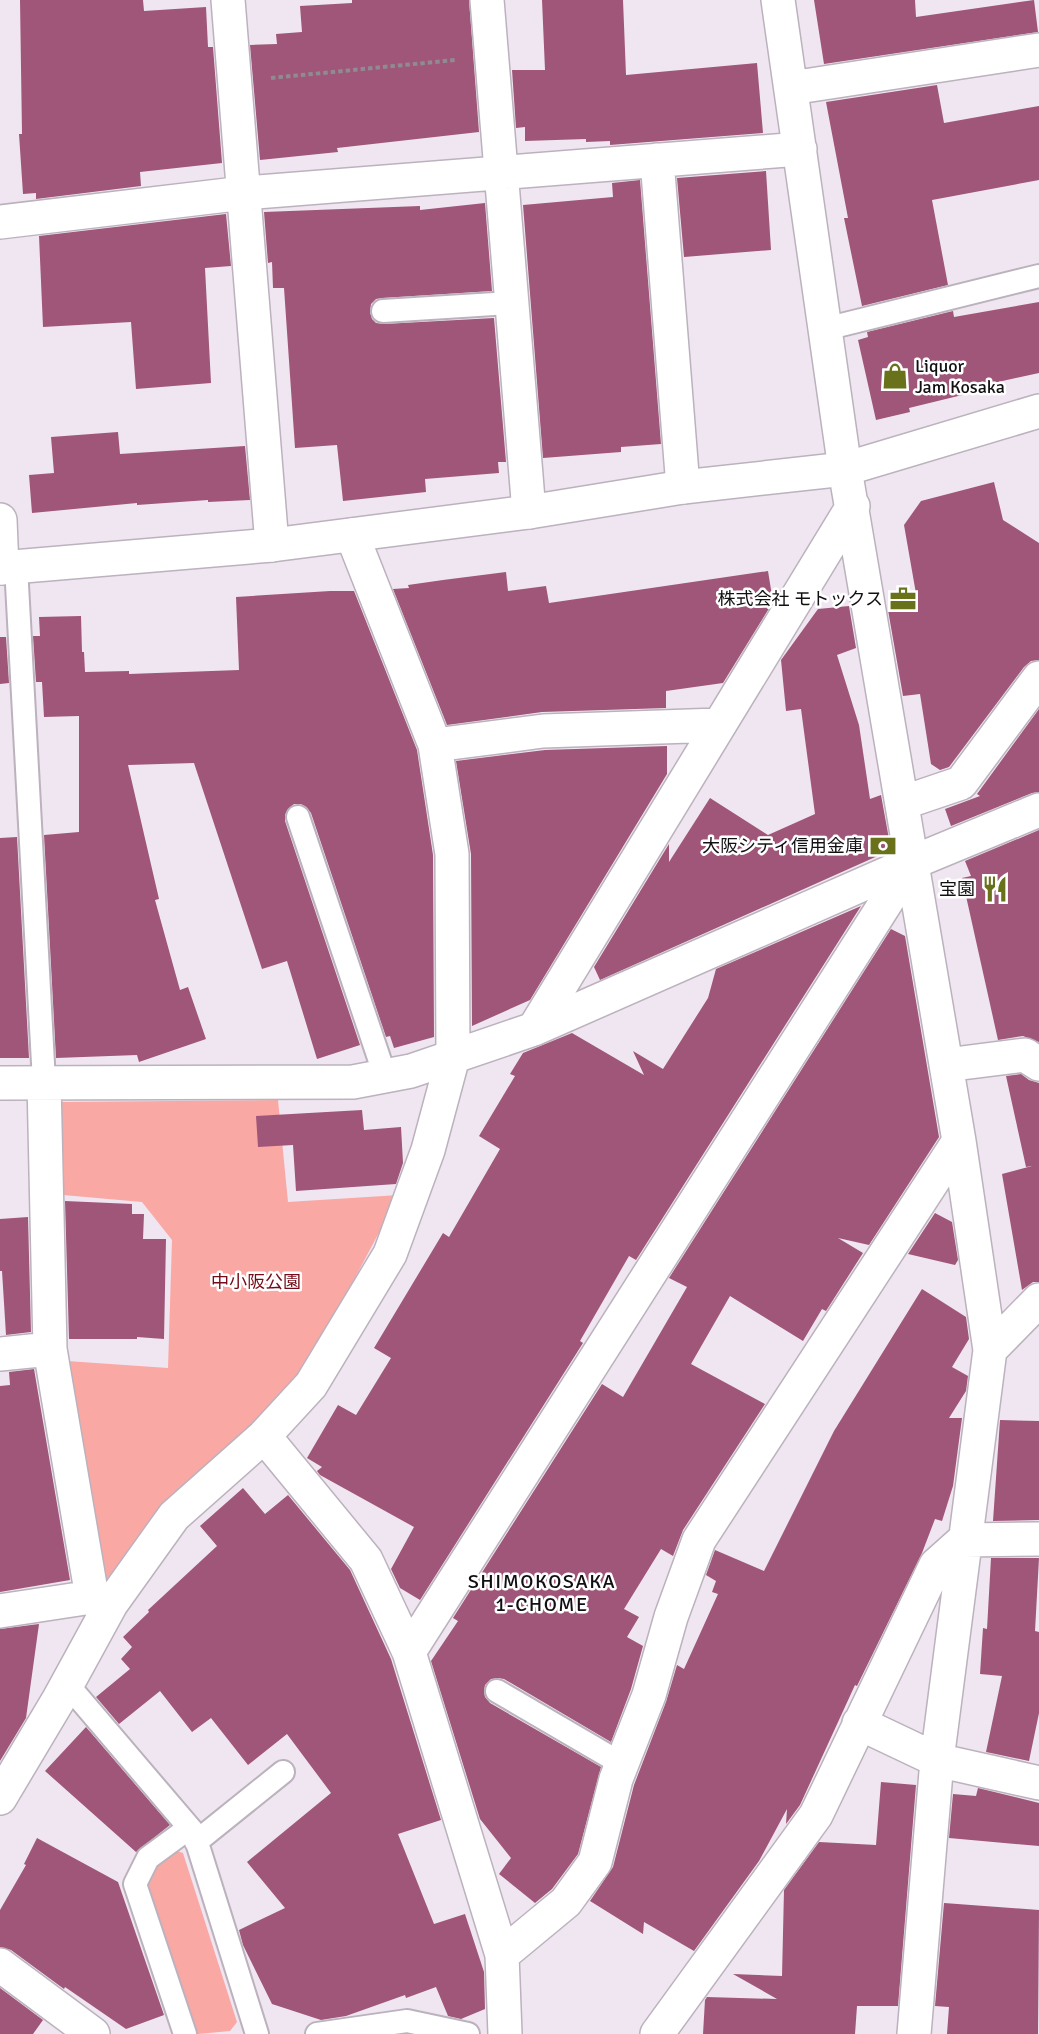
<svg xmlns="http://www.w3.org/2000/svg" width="1039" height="2034" viewBox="0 0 1039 2034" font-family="Signika,'Noto Sans JP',sans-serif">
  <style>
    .green { fill: #faa8a4 }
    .building { fill: #9f5678 }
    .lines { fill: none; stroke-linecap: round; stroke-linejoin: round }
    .service-casing { stroke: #bbb2bd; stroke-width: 26 }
    .pedestrian-casing { stroke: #bbb2bd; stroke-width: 36 }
    .minor-casing { stroke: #bbb2bd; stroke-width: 36 }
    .tertiary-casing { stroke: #bbb2bd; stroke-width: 36 }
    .path { stroke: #908a92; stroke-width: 4; stroke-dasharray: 4.5 3; stroke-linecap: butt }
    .service { stroke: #fff; stroke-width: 22 }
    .pedestrian { stroke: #fff; stroke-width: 33 }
    .minor { stroke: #fff; stroke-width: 33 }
    .tertiary { stroke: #fff; stroke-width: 33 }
    .labels { text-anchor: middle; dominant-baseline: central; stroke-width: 5; stroke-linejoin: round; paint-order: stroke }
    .poi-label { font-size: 18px; fill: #120f13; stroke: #fff; text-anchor: end }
    .park-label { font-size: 18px; fill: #730b18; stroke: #fff }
    .neighbourhood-label { font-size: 20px; letter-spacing: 1.5px; fill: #120f13; stroke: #fff }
  </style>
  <rect width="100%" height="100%" fill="#efe6f1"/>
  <path class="green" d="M 278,1100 L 288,1202 L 399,1195 L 298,1385 L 106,1586 L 67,1361 L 168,1368 L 172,1240 L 142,1202 L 63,1195 L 59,1102 Z
    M 174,1850 L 183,1853 L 237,2022 L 230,2031 L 198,2034 L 172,1967 L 147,1885 L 156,1862 Z"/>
  <path class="building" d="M 20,0 L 143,0 L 144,11 L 206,7 L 208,47 L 213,47 L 222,163 L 140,172 L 141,186 L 36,199 L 36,193 L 23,194 L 19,134 L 22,134 Z
    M 352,0 L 469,0 L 479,132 L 337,148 L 338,152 L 260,160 L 250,45 L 277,44 L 276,34 L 302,32 L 300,6 L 352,3 Z
    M 542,0 L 623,0 L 626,75 L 757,63 L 763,133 L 610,145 L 610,141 L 586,142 L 586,139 L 525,141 L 525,127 L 516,128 L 512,70 L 545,70 Z
    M 814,0 L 915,0 L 916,17 L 1034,0 L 1038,32 L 824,64 Z
    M 937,85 L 944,123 L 1039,106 L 1039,180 L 932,200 L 948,285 L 862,306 L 844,218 L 848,218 L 826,102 Z
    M 766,171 L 771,250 L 684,257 L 677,178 Z
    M 640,180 L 661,444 L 621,447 L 621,452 L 543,458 L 523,205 L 613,197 L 612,183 Z
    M 485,203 L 492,291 L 382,298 L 376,299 L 371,304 L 370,312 L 372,319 L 376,323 L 384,324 L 494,318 L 506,462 L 498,462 L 499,473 L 425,479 L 426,492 L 343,501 L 337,445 L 295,448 L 284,288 L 273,288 L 272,262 L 268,263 L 264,212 L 420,206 L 420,210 Z
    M 226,214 L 231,266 L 205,268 L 211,383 L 136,389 L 131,322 L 43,327 L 39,236 Z
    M 1039,302 L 1039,373 L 998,382 L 999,386 L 909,408 L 910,412 L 876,420 L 858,340 L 868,337 L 867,332 L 953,311 L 954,317 Z
    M 118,432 L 120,454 L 245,446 L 250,500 L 208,502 L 208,500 L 137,505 L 137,503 L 32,513 L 29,475 L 54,473 L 51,437 Z
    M 994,482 L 1003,520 L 1039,543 L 1039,660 L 1031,661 L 1024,667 L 949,767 L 940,770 L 931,764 L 920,694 L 903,696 L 888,610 L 918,605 L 904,525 L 921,501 Z
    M 768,571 L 773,602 L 723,683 L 666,691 L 666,708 L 542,712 L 447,725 L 393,589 L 409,588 L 408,585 L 443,580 L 506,572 L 508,591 L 546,586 L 549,603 Z
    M 330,591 L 354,591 L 417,750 L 433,855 L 434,1037 L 394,1048 L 390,1036 L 386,1037 L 311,813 L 306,807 L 301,804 L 294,804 L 288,809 L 285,815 L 285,821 L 360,1045 L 317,1059 L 287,961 L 262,969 L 194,763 L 128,765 L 159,899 L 155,900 L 180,990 L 188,987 L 206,1039 L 139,1062 L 137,1055 L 56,1058 L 44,835 L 79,832 L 79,716 L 44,717 L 42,682 L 36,682 L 33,636 L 40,636 L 39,617 L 81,616 L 82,652 L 84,652 L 85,672 L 129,671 L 129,674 L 239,670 L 236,597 Z
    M 849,606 L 856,648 L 837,655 L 859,725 L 870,799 L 881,795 L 891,850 L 600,980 L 594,967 L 669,844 L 669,862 L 710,798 L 768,835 L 815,814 L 801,709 L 786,711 L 781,660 L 818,609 Z
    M 0,637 L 6,637 L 9,683 L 0,684 Z
    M 1039,709 L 1039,792 L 1032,793 L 951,826 L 945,809 L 980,796 L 977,794 Z
    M 667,746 L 667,774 L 530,1000 L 472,1026 L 471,854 L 456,761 L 545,750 Z
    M 1039,830 L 1039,1042 L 1023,1036 L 998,1040 L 962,878 L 971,876 L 965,861 Z
    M 17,837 L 29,1058 L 0,1058 L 0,838 Z
    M 861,906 L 636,1260 L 629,1256 L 580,1341 L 583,1343 L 420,1600 L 400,1588 L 391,1569 L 414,1527 L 320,1475 L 317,1471 L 322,1467 L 307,1458 L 338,1405 L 356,1415 L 391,1358 L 374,1348 L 443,1233 L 449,1237 L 500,1149 L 479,1136 L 515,1076 L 510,1074 L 523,1053 L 572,1033 L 644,1075 L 633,1051 L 663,1069 L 708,998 L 716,969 Z
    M 891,929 L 905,936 L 939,1137 L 869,1245 L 838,1238 L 863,1253 L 826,1311 L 822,1309 L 803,1341 L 730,1296 L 691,1364 L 765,1404 L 683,1530 L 673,1556 L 661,1549 L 624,1609 L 639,1617 L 627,1637 L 643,1646 L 631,1689 L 611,1742 L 504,1679 L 498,1678 L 491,1679 L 485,1685 L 484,1692 L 485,1697 L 490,1703 L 601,1767 L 578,1854 L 552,1889 L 535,1903 L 499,1874 L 511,1858 L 480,1819 L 431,1661 L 458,1621 L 453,1618 L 602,1384 L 623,1397 L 687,1287 L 669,1278 Z
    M 1021,1074 L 1029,1080 L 1039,1083 L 1039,1282 L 1033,1282 L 1022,1290 L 1002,1174 L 1032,1166 L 1026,1167 L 1006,1076 Z
    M 362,1110 L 364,1130 L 401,1127 L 403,1163 L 396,1184 L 296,1191 L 293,1145 L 258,1147 L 256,1116 Z
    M 65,1201 L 132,1204 L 132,1214 L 144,1214 L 143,1239 L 166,1239 L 164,1339 L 137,1337 L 137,1339 L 69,1339 Z
    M 935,1213 L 952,1222 L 958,1260 L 955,1265 L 908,1254 Z
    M 28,1217 L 31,1332 L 6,1335 L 2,1271 L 0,1271 L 0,1219 Z
    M 922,1289 L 966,1317 L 969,1339 L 952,1367 L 968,1376 L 966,1391 L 949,1418 L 962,1418 L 953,1486 L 942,1521 L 935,1519 L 922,1553 L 857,1686 L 855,1685 L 800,1805 L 786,1824 L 787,1809 L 759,1861 L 694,1951 L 644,1922 L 643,1934 L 590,1901 L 613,1867 L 634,1785 L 666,1702 L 677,1665 L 684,1669 L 718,1594 L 712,1592 L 716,1581 L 706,1575 L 715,1550 L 764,1571 L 834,1431 Z
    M 34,1369 L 70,1580 L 0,1592 L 0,1386 L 10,1385 L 9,1372 Z
    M 1000,1420 L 1039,1421 L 1039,1520 L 993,1521 Z
    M 243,1488 L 265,1514 L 288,1495 L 350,1570 L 391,1659 L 441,1820 L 398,1834 L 434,1924 L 465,1914 L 484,1972 L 485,2009 L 461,2019 L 448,2016 L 436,1987 L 406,1998 L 405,1995 L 346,2016 L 321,2020 L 272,2004 L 243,1945 L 239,1930 L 285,1908 L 247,1862 L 331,1793 L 287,1734 L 248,1765 L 211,1718 L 192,1732 L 160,1691 L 119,1724 L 96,1697 L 130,1669 L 121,1659 L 132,1647 L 123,1637 L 149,1612 L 148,1610 L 217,1546 L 200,1526 Z
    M 991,1558 L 1039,1558 L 1035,1631 L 1039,1632 L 1039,1713 L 1029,1761 L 986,1752 L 1002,1676 L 980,1674 L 983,1628 L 987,1629 Z
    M 39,1624 L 26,1718 L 0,1761 L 0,1629 Z
    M 86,1727 L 170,1825 L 136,1852 L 45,1771 Z
    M 881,1782 L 916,1785 L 898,2006 L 857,2006 L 855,2034 L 703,2034 L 705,2000 L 707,1997 L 777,1999 L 733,1974 L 782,1976 L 784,1890 L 819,1842 L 876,1845 Z
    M 978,1788 L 1039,1803 L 1039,1846 L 949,1838 L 953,1794 L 976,1796 Z
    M 37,1838 L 118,1882 L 164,2015 L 126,2029 L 65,1987 L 64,1989 L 11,1950 L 0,1947 L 0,1910 L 26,1865 L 24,1864 Z
    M 944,1903 L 1039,1910 L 1038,2034 L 947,2034 L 949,2007 L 935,2006 Z
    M 0,1988 L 43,2020 L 33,2034 L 0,2034 Z"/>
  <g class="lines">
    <g class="service-casing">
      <path id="service" d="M 383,311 L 511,303
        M 825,329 L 1039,276
        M 16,566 L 44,1082
        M 298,817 L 385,1076
        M 67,1684 L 194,1833 L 257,2034
        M 497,1691 L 622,1764
        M 196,1842 L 283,1772
        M 185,2034 L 135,1884 L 148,1858 L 189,1828
        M 317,2034 L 407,2021 L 468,2034"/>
    </g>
    <g class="pedestrian-casing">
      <path id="pedestrian" d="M 911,863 L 1039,810"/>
    </g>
    <g class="minor-casing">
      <path id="minor" d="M 228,0 L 272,545
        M 487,0 L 529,512
        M 778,0 L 845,469 L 959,1141 L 990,1350 L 937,1760 L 914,2034
        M 791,88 L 1039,50
        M 657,160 L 683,487
        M 0,222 L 244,193 L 800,149
        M 0,520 L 2,568
        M 435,745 L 543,731 L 719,725
        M 902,803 L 961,783 L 1039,678
        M 534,1029 L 853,506
        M 946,1065 L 1025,1055 L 1039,1064
        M 44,1082 L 50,1349 L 92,1597
        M 0,1083 L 353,1082 L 411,1071 L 534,1029 L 911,863
        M 990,1350 L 1039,1300
        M 0,1354 L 50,1349
        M 264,1436 L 366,1560 L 409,1652
        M 0,1611 L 92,1597 L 111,1604
        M 859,1723 L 937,1760 L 1039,1783
        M 0,1798 L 59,1699 L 111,1604 L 174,1516 L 264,1436 L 311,1385 L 390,1254 L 428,1150 L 453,1057 L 452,854 L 435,745 L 352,535
        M 502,1955 L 566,1902 L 595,1862 L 616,1779 L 649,1695 L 671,1617 L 699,1540 L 959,1141
        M 0,1965 L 93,2034
        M 505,2034 L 502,1955 L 409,1652 L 911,863
        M 657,2034 L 816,1815 L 936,1565 L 964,1540 L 1039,1539"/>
    </g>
    <g class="tertiary-casing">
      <path id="tertiary" d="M 0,568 L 272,545 L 529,512 L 683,487 L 845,469 L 1039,411"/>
    </g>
    <path class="path" d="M 271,78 L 455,60"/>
    <use href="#service" class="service"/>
    <use href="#pedestrian" class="pedestrian"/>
    <use href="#minor" class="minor"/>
    <use href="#tertiary" class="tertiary"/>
  </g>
  <defs>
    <g id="shop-bare" transform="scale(2.07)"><path d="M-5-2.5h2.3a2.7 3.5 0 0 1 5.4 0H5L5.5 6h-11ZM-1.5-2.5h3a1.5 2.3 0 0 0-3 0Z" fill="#69721b" stroke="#fff" stroke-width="2.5" paint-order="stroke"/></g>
    <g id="office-bare" transform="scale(2.07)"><path d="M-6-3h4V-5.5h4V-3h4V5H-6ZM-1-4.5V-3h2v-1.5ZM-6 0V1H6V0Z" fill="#69721b" stroke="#fff" stroke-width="2.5" paint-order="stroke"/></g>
    <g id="bank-bare" transform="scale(2.07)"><path d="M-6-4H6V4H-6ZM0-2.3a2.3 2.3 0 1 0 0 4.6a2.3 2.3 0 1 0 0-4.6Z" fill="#69721b" stroke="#fff" stroke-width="2.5" paint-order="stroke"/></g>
    <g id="restaurant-bare" transform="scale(2.07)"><path d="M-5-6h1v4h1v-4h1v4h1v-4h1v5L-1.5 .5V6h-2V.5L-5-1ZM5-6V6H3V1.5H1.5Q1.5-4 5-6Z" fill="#69721b" stroke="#fff" stroke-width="2.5" paint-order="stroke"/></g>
  </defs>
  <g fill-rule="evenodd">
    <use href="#shop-bare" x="895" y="376"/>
    <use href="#office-bare" x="903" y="599"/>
    <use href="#bank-bare" x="883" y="846"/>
    <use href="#restaurant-bare" x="995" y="889"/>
  </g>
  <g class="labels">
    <g class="poi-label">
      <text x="915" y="366" text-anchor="start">Liquor<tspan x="915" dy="21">Jam Kosaka</tspan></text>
      <text x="883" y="599">株式会社 モトックス</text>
      <text x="863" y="846">大阪シティ信用金庫</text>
      <text x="975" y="889">宝園</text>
    </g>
    <g class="park-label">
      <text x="256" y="1282">中小阪公園</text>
    </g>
    <g class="neighbourhood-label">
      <text x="542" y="1581">SHIMOKOSAKA<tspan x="542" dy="23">1-CHOME</tspan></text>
    </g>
  </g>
</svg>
